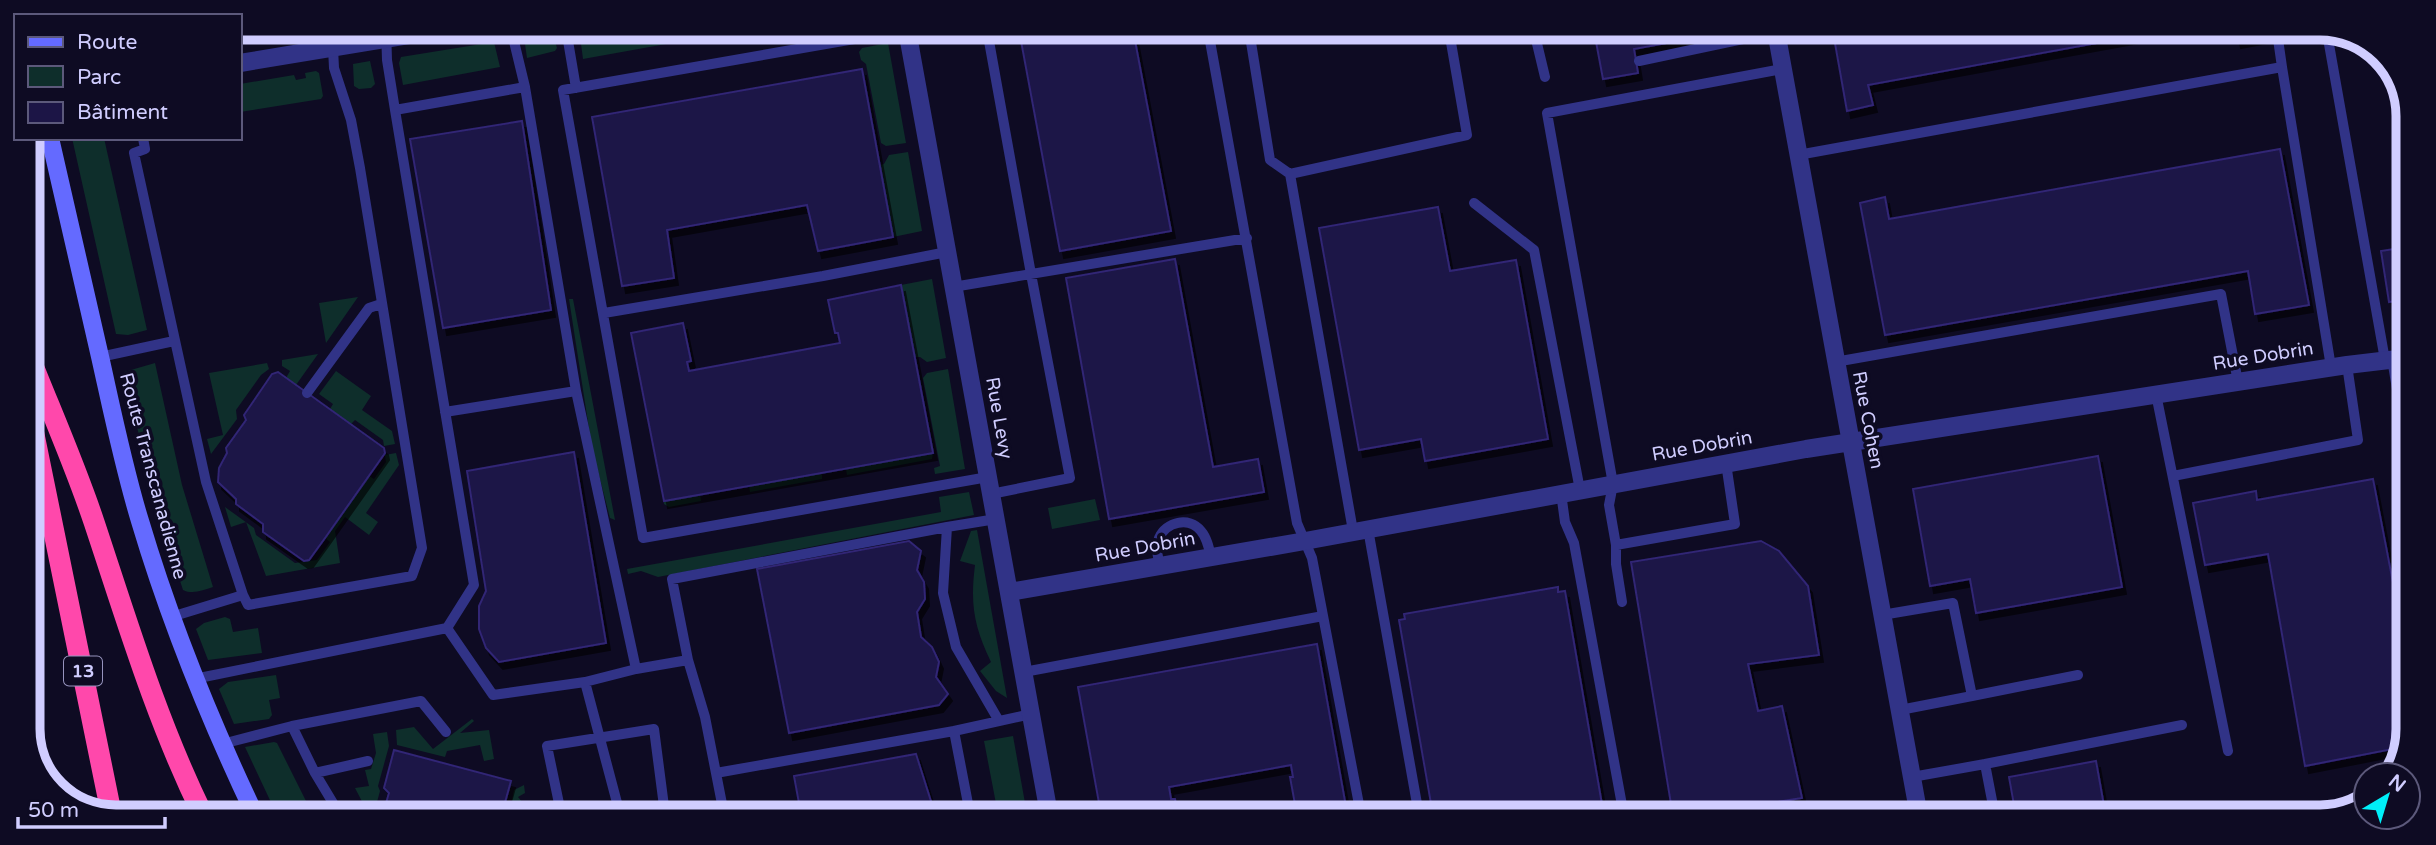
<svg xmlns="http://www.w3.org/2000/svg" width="2436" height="845" viewBox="0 0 2436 845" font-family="'Varela Round',sans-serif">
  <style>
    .green { fill: #0e2e2b }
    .building { fill: #1c1546; stroke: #302575; stroke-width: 2; filter: url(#shadow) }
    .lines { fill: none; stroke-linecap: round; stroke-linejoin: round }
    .lane { stroke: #313387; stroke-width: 10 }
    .street { stroke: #313387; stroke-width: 18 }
    .secondary { stroke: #646aff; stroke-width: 18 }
    .highway { stroke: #ff48ab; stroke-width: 21 }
    .labels { text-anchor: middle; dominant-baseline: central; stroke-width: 7; stroke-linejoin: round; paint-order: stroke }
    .shield { fill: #0e0b23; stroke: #9693bd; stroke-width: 2 }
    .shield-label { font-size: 18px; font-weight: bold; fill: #d0cdff }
    .street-label { font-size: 19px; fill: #d0cdff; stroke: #0e0b23 }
    .rim { fill: none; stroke: #d0cdff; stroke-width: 9 }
  </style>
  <defs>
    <filter id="shadow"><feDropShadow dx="4" dy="7" stdDeviation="0" flood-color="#0009"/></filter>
  </defs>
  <rect width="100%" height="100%" fill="#0e0b23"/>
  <path class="green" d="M 579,29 L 703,29 L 705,37 L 583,59 Z
    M 552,31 L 557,48 L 555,51 L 527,58 L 524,37 Z
    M 494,42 L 500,67 L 403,85 L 399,63 L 401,57 Z
    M 888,43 L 906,143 L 886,146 L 881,143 L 866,64 L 861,60 L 859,52 L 862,48 Z
    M 370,61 L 375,84 L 371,88 L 359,89 L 354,86 L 353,64 Z
    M 316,71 L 319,73 L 323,96 L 321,99 L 240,112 L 240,84 L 294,75 L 296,80 L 306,78 L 305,73 Z
    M 72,138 L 104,138 L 147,330 L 128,335 L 116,334 Z
    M 908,152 L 922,231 L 893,237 L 880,165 L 884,164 L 889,155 Z
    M 932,279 L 946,358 L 927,362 L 920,357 L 915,357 L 901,285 Z
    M 358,297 L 326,343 L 319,303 Z
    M 569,299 L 573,299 L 615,520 L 610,518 L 592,448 Z
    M 318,354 L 296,385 L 286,378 L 290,371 L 282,366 L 282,360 Z
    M 155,363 L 182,485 L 213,587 C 203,590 193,595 183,590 C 159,518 141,446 124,372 Z
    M 267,363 L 269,369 L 261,375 L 236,410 L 237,419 L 211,454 L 207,439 L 223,435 L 209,373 Z
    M 948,369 L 965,469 L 935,474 L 934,468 L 940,466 L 923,378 L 927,373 Z
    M 336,371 L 371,396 L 362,410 L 392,431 L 395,444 L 384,446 L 383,440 L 355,420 L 351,424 L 330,409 L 333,404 L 319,394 Z
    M 396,453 L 399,465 L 366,513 L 378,522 L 369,535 L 345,517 L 335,531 L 340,563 L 266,576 L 246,522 L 231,527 L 225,507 L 254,528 L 256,535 L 295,563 L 317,560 L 330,542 L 325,538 L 369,476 L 374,479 L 386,462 L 385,455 Z
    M 933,453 L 932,459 L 847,475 L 846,469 Z
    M 822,473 L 822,479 L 750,492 L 749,486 Z
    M 969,492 L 974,515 L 658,577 L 641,571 L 628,574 L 627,569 L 941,512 L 939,497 Z
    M 700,494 L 701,501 L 669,507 L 664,504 L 664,501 Z
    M 1095,499 L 1100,520 L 1052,529 L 1048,508 Z
    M 977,530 L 1007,698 L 996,691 L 980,671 L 991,662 C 974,626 970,605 975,565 L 960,561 L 971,531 Z
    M 225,617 L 230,619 L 233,632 L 258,628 L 262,653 L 208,660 L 196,629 L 204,623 Z
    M 276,675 L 280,698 L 269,700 L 272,715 L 269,719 L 234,724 L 219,689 L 228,682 Z
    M 472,719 L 474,721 L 460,733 L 489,730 L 494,759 L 484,761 L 480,745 L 447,751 L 445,757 L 397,745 L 396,730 L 414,727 L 433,749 Z
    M 387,732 L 389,746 L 378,786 L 380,791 L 374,813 L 368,813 L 355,788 L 369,786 L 365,770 L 371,769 L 376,753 L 373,734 Z
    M 1013,736 L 1027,814 L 998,814 L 984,741 Z
    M 274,742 L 277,743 L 312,813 L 276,813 L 245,747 Z
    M 524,785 L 525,793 L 518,797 L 528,809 L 524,813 L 502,813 L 504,809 L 510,810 L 514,790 Z"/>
  <path class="building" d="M 1019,30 L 1133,30 L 1171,231 L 1060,251 Z
    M 1594,31 L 1721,31 L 1721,33 L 1634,49 L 1638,73 L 1603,79 Z
    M 1833,32 L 2157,32 L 1868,85 L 1873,105 L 1847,111 Z
    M 2235,32 L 2263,32 L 2264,36 L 2237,41 Z
    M 2385,59 L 2389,62 L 2408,110 L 2407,191 Z
    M 862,69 L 893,237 L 818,251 L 807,205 L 667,230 L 674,278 L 622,286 L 592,117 Z
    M 522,121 L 551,310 L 443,328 L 410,139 Z
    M 2280,149 L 2309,305 L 2255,314 L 2248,271 L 1885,335 L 1860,203 L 1885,197 L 1889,219 Z
    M 1438,207 L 1450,271 L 1516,260 L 1548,439 L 1425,461 L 1421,439 L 1359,450 L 1319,228 Z
    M 2407,247 L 2407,299 L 2389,302 L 2381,251 Z
    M 1175,259 L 1213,467 L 1258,459 L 1264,492 L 1109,519 L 1066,278 Z
    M 901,285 L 933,453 L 664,501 L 631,333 L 683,323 L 691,361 L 687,362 L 689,371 L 840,343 L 838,333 L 835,333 L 828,300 Z
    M 278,372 L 384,448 L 385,453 L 325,538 L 309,560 L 304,561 L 263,532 L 263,524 L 236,504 L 236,499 L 218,482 L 219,468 L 227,453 L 226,448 L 246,420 L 244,415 L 272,374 Z
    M 574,452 L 606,643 L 499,662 L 486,648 L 479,629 L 479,606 L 486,591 L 467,471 Z
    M 2098,456 L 2122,587 L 1976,613 L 1970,579 L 1930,586 L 1913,489 Z
    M 2373,479 L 2404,640 L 2403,747 L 2305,766 L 2268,554 L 2205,565 L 2193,503 L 2256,491 L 2257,500 Z
    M 909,541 L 921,551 L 917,570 L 924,582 L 925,599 L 917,612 L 921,637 L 932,647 L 939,662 L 936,677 L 948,694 L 939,705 L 789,733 L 757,569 Z
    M 1761,541 L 1779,551 L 1808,586 L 1819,655 L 1748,664 L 1758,711 L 1782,706 L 1802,798 L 1689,816 L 1673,816 L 1631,562 Z
    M 1558,587 L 1558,592 L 1565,591 L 1604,816 L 1433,815 L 1399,620 L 1405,619 L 1404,614 Z
    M 1317,644 L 1346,807 L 1297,815 L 1290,777 L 1293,777 L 1291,765 L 1169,787 L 1171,799 L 1175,799 L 1178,815 L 1101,814 L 1078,687 Z
    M 394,750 L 511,781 L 502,813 L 383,813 L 389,793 L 384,788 Z
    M 916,754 L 935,814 L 801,814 L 794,776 Z
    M 2096,761 L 2106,817 L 2016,816 L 2009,777 Z"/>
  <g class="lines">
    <path class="lane" d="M 386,29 L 387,60 L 395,110 L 474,585 L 447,628
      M 566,29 L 576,88
      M 717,29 L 718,33
      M 906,30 L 563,90 L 643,538 L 988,477
      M 987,30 L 1031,274 L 1070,478 L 991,494
      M 1208,30 L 1297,523 L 1312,558 L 1361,815
      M 1249,30 L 1270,160 L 1290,174 L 1353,531
      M 1534,31 L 1545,77
      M 2327,33 L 2385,360
      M 909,39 L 954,30
      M 1639,61 L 1776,32
      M 2282,67 L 2331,367
      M 395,110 L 525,87 L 511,29
      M 143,138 L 145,149 L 134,153 L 206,482 L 243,595 L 248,605 L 412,576 L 422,548 L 360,168 L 351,120 L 334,68 L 333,48
      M 1798,155 L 2282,67 L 2277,32
      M 1290,174 L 1467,135 L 1449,31
      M 1474,203 L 1534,250 L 1580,490
      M 953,287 L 1247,238
      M 604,313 L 823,276 L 947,252
      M 100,357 L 174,341
      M 2392,359 L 2406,443
      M 1835,362 L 2221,294 L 2238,382
      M 576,391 L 636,669 L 585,682
      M 307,393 L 369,308 L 381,304
      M 2156,394 L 2228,751
      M 445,412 L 576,391 L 525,87
      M 1726,463 L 1735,524 L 1616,545 L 1609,505 L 1613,484 L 1547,113 L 1782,69
      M 2173,476 L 2358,440 L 2347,365
      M 1561,493 L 1565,522 L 1574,543 L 1624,816
      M 996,519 L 947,527 L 943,593 L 956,647 L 999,721
      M 1368,529 L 1419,815
      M 1616,545 L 1616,564 L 1622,602
      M 1160,566 C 1158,557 1155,547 1159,538 C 1166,522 1189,516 1201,531 C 1207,538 1209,548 1211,557
      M 1882,615 L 1953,603 L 1972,696 L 1900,710
      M 171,617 L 243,595
      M 636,669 L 688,660
      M 1024,672 L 1323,616
      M 194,679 L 447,628 L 493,695 L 585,682 L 620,814
      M 1972,696 L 2078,675
      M 292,726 L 421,701 L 446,732
      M 954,731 L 1031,714
      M 222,744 L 292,726 L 315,773 L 339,813
      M 1985,764 L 2182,725
      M 315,773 L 368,761
      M 716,773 L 954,731 L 970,814
      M 1912,777 L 1985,764 L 1995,816
      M 561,813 L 547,746 L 654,729 L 665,814
      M 724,814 L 705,717 L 688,660 L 672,579 L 947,527"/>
    <path class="street" d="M 907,30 L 1049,814
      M 1776,31 L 1919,816
      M 240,63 L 445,29
      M 1009,592 L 1305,541 L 1806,449 L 2347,365 L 2406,358"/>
    <path class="secondary" d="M 50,138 C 67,213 84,287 101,361 C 113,415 124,469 140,521 C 170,622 209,718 254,813"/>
    <path class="highway" d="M 28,353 C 50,409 75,465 94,522 C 127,621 156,719 202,813
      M 28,405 L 111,812"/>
  </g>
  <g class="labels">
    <rect class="shield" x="64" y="656.5" width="38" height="29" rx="5"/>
    <g class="shield-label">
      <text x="83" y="671">13</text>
    </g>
    <g class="street-label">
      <text transform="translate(2263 356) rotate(-9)">Rue Dobrin</text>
      <text transform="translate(999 418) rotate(80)">Rue Levy</text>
      <text transform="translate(1868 420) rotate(79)">Rue Cohen</text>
      <text transform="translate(1702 446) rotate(-10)">Rue Dobrin</text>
      <text transform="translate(153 476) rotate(75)">Route Transcanadienne</text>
      <text transform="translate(1145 547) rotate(-10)">Rue Dobrin</text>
    </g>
  </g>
  <path d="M0 0H2436V845H0ZM116 40H2320A76 76 0 0 1 2396 116V729A76 76 0 0 1 2320 805H116A76 76 0 0 1 40 729V116A76 76 0 0 1 116 40Z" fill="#0e0b23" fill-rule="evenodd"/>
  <path class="rim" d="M116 40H2320A76 76 0 0 1 2396 116V729A76 76 0 0 1 2320 805H116A76 76 0 0 1 40 729V116A76 76 0 0 1 116 40Z"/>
  <rect x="14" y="14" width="228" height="126" fill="#0e0b23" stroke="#5c597b" stroke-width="2"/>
  <rect x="28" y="37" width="35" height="10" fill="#646aff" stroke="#5c597b" stroke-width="2"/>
  <text x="77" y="49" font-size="21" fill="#d0cdff">Route</text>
  <rect x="28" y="66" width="35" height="21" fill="#0e2e2b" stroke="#5c597b" stroke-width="2"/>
  <text x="77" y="84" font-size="21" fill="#d0cdff">Parc</text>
  <rect x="28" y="102" width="35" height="21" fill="#1c1546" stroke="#5c597b" stroke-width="2"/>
  <text x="77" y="119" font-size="21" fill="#d0cdff">Bâtiment</text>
  <g transform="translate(2387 796) rotate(38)"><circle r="33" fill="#0e0b23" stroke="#5c597b" stroke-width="2"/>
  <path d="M0-5L12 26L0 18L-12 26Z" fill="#00eff8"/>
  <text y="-10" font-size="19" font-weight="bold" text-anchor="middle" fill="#d0cdff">N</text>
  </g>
  <path d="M18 817v10h147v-10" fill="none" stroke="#d0cdff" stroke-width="3.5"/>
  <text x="28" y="817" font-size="21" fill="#d0cdff" stroke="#0e0b23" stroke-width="5" paint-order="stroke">50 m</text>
</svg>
